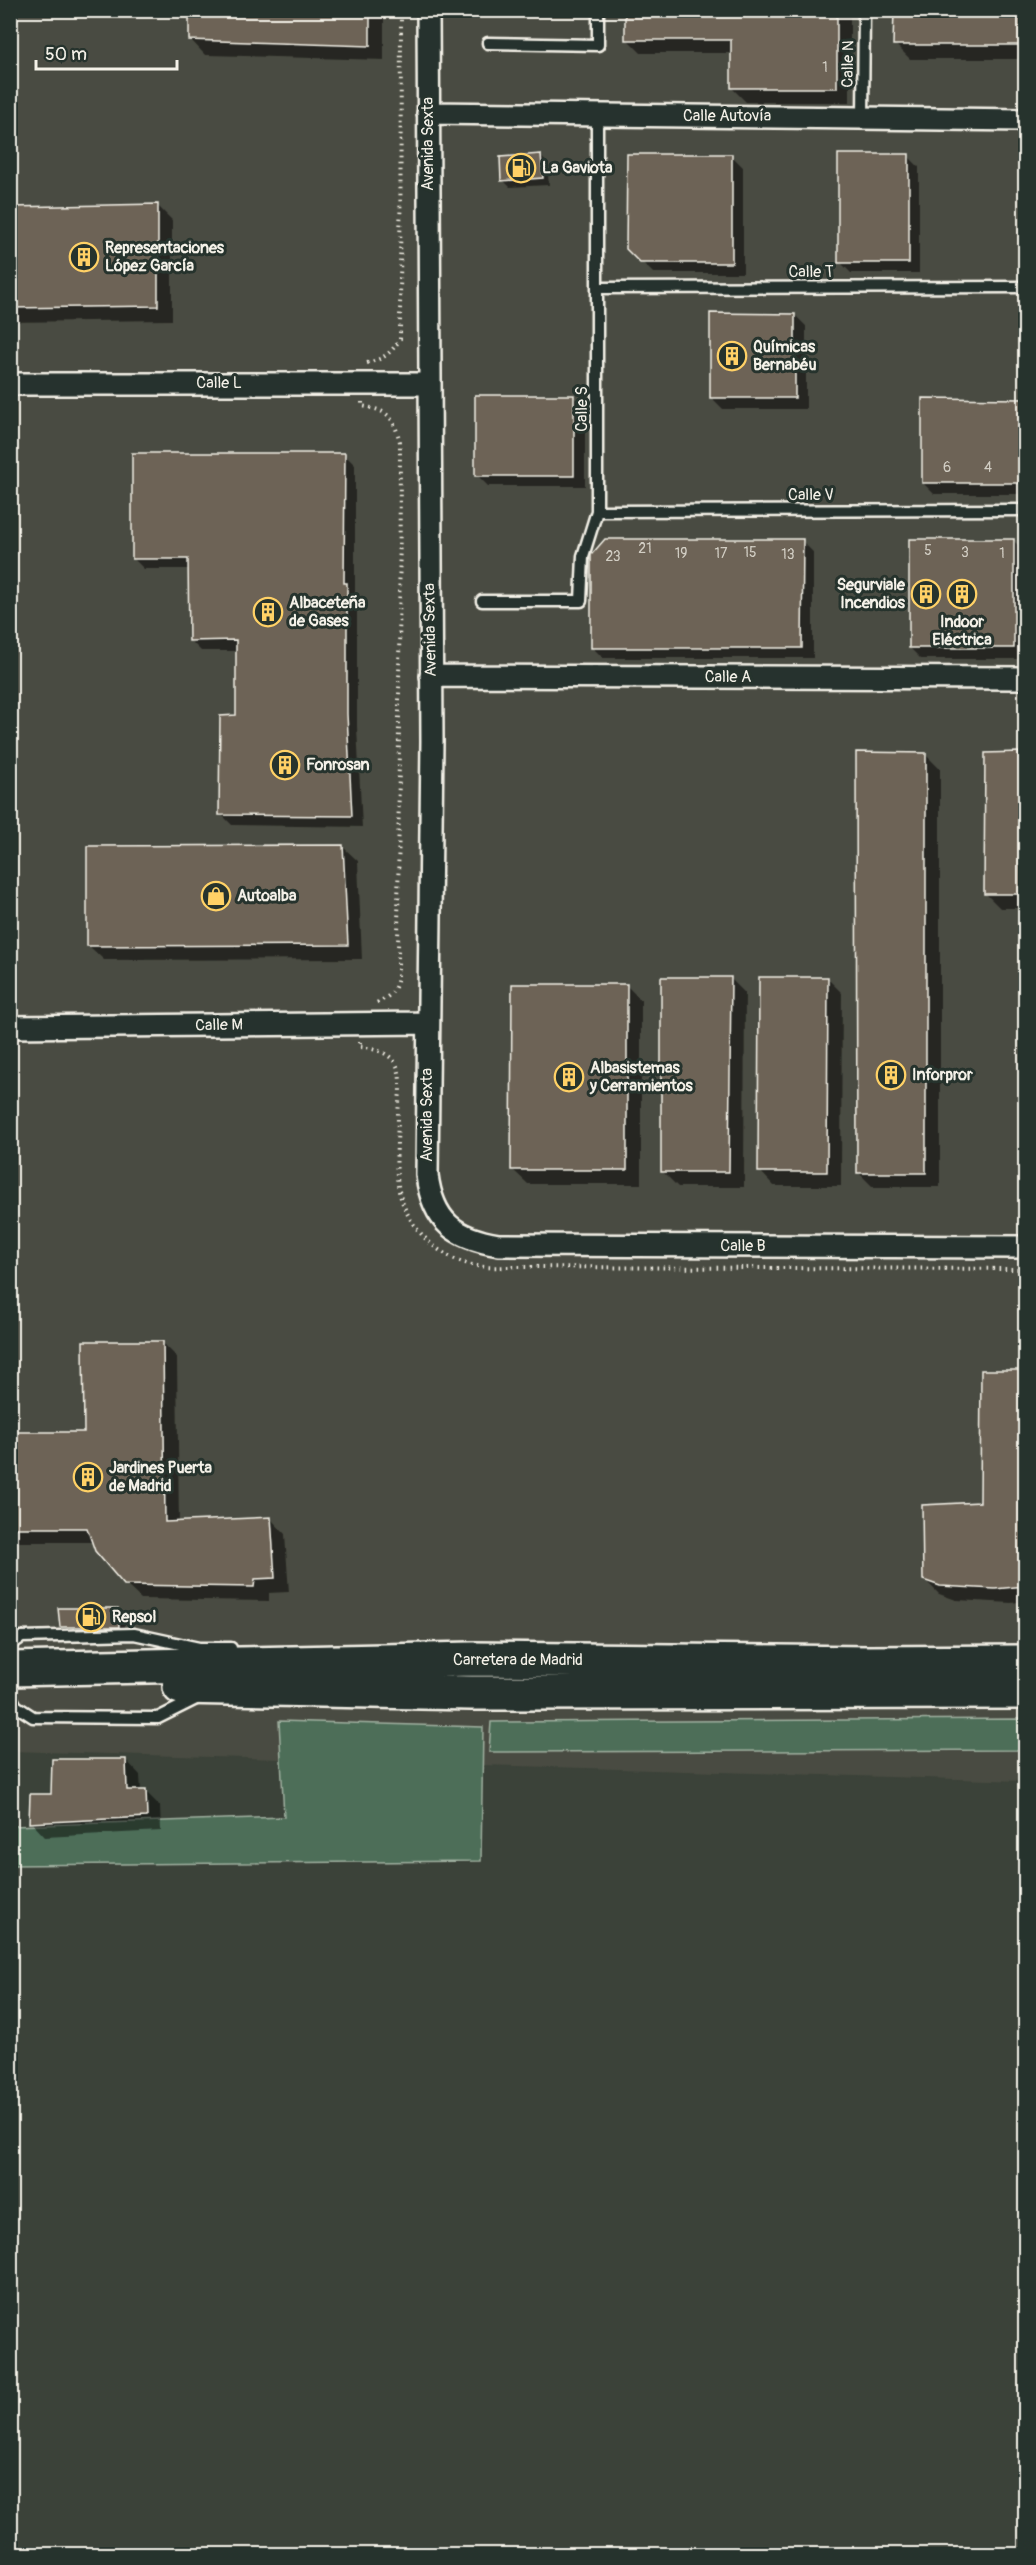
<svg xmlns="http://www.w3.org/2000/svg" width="1036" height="2565" viewBox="0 0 1036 2565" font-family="Pangolin,sans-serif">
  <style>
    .built { fill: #4a4c42 }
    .green { fill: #4d6e59; stroke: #a0b0a0; stroke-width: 1.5 }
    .shadow { fill: #0007 }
    .building { fill: #6d6456; stroke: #f4f1e8; stroke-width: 1.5 }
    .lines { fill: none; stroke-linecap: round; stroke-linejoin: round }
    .lane-casing { stroke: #f4f1e8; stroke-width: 15 }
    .street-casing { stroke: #f4f1e8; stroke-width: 26 }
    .primary-casing { stroke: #f4f1e8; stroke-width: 38 }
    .path { stroke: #f4f1e8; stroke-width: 4; stroke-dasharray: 1.5 4.5; stroke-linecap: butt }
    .lane { stroke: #26332d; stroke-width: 10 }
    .street { stroke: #26332d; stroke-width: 21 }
    .primary { stroke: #26332d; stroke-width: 33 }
    .labels { text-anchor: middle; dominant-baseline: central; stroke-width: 6; stroke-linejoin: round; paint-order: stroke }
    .number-label { font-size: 14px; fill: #d2cec4 }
    .street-label { font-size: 16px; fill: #f4f1e8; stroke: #26332d }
    .poi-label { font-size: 16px; font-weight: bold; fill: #f4f1e8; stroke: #26332d; text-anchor: start }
  </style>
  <rect width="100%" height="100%" fill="#3b4239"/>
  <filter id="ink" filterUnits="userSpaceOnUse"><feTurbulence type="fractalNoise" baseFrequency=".0167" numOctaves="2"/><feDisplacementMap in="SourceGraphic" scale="12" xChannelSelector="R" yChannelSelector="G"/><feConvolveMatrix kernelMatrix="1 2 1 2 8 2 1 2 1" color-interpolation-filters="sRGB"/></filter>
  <g filter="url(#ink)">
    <path class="built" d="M 11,11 L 1025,11 L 1025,1781 L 11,1751 Z"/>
    <path class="green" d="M 1025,1719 L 1025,1750 L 489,1752 L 491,1722 Z
      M 279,1721 L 483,1727 L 481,1861 L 11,1865 L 11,1823 L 12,1826 L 284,1817 Z"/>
    <path class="shadow" d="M 191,10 L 384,10 L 384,60 L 205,55 L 191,40 Z
      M 627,10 L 850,10 L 850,102 L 746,102 L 732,88 L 732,53 L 641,53 L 627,39 Z
      M 895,10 L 1026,10 L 1026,59 L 910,59 L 895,44 Z
      M 540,155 L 547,163 L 549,185 L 510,187 L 503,180 Z
      M 732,156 L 743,167 L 743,273 L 653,273 L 628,248 Z
      M 908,156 L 919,167 L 919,273 L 851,273 L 840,262 Z
      M 157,205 L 172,220 L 172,320 L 10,322 L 10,208 Z
      M 795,315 L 806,326 L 806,409 L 723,409 L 712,398 Z
      M 574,397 L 585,408 L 585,486 L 488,486 L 477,475 Z
      M 1026,400 L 1026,494 L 934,494 L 923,483 Z
      M 344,454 L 355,465 L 355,593 L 357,595 L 357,726 L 362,827 L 232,825 L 221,814 L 238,717 L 237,651 L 201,651 L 190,640 L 190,569 L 144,569 L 133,558 Z
      M 802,541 L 813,552 L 813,658 L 603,658 L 592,647 Z
      M 1014,541 L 1025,552 L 1025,659 L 921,659 L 910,648 Z
      M 925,754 L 940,769 L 940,1187 L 873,1187 L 858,1172 Z
      M 1018,754 L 1026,761 L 1026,908 L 1000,908 L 985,893 Z
      M 343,847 L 358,861 L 362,959 L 104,960 L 89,946 Z
      M 730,978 L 745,993 L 744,1187 L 678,1187 L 663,1172 Z
      M 827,978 L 842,993 L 841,1186 L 774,1186 L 760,1171 Z
      M 627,986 L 641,1000 L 641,1184 L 528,1184 L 513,1170 Z
      M 162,1342 L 177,1357 L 179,1523 L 271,1519 L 285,1534 L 289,1592 L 269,1593 L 269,1601 L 141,1599 L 125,1584 L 94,1542 L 10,1542 L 10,1434 L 85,1434 Z
      M 1026,1372 L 1026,1601 L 1011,1603 L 956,1600 L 939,1594 L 924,1579 L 981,1503 Z
      M 117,1609 L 125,1616 L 125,1633 L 68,1633 L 61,1626 Z
      M 126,1760 L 140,1775 L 141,1792 L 146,1792 L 160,1806 L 161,1831 L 45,1837 L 31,1822 L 52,1796 Z"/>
    <path class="building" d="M 189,10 L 370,10 L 370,46 L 189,40 Z
      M 625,10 L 837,10 L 837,88 L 731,88 L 731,40 L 625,40 Z
      M 894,10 L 1021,10 L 1021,45 L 893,45 Z
      M 541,154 L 543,178 L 501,181 L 500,157 Z
      M 627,154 L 732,154 L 732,263 L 640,263 L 626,249 Z
      M 838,154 L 909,154 L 909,263 L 838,263 Z
      M 158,204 L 158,306 L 10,308 L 10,207 Z
      M 710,313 L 795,314 L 795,398 L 710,398 Z
      M 475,395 L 574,395 L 574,476 L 475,476 Z
      M 922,398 L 1026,399 L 1026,483 L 922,483 Z
      M 132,453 L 345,453 L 344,583 L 347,583 L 347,714 L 352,816 L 219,815 L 220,716 L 236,715 L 236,640 L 189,641 L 188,559 L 132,559 Z
      M 605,539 L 803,539 L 802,648 L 591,648 L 591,555 Z
      M 909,539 L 1014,539 L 1014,648 L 909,648 Z
      M 856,752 L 926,753 L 926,1173 L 857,1173 Z
      M 1019,752 L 1021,894 L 984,894 L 985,753 Z
      M 343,845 L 348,945 L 87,946 L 87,846 Z
      M 661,977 L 731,977 L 729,1172 L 661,1172 Z
      M 759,977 L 828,977 L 827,1172 L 758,1172 Z
      M 512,984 L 627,984 L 627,1170 L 511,1170 Z
      M 83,1341 L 163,1341 L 165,1522 L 271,1517 L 275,1578 L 255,1579 L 254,1587 L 124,1585 L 95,1551 L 87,1528 L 10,1528 L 10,1432 L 84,1432 Z
      M 981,1370 L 1026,1370 L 1026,1586 L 995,1589 L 940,1586 L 923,1580 L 922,1505 L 980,1502 Z
      M 58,1608 L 118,1608 L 119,1627 L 60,1627 Z
      M 52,1759 L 126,1759 L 127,1790 L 146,1790 L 147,1817 L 29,1823 L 30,1794 L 51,1794 Z"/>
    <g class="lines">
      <g class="lane-casing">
        <path id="lane" d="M 488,43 L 598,45 L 598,10
          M 863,117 L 864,10
          M 597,288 L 1026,287
          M 597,511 L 1026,510
          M 482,601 L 581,601 L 583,556 L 597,511 L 597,116
          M 10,1645 L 22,1637 L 134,1634 L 199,1648 L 231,1648
          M 10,1695 L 16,1706 L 33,1717 L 158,1718 L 196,1699"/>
      </g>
      <g class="street-casing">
        <path id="street" d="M 428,10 L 432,741 L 427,1175 C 433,1222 455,1238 499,1245 L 1026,1247
          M 428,113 L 1026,120
          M 10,384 L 428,384
          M 431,676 L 1026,678
          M 10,1027 L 428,1023"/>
      </g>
      <g class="primary-casing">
        <path id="primary" d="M 10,1669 L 473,1659 L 869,1663 L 1026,1662
          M 180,1687 L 471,1693 L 1026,1692"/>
      </g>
      <path class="path" d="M 367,363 C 384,359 391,353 400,339 L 401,10
        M 362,402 L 362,406 C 389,411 393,416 400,442 L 398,976 C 396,991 390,997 376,1003
        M 360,1042 L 360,1047 C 372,1048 389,1052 396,1064 C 403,1076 399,1100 398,1114 C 398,1139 394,1166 399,1191 C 408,1229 439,1259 477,1266 C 488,1268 502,1267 513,1267 L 1026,1269"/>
      <use href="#lane" class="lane"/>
      <use href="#street" class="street"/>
      <use href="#primary" class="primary"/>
    </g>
  </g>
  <defs>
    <g id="fuel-ring" transform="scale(1.5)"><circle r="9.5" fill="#26332d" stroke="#ffd166" stroke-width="1.5"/><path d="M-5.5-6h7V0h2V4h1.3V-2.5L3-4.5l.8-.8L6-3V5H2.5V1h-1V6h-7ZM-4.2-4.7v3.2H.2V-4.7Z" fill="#ffd166"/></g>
    <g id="building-ring" transform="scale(1.5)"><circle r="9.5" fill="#26332d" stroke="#ffd166" stroke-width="1.5"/><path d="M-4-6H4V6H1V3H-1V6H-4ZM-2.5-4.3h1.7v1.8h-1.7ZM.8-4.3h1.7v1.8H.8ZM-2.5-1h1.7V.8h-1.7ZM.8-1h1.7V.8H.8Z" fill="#ffd166"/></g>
    <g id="shop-ring" transform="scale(1.5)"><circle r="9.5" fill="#26332d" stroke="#ffd166" stroke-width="1.5"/><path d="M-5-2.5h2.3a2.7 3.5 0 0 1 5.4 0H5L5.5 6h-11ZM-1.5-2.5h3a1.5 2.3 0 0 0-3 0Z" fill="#ffd166"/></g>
  </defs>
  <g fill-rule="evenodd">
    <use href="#fuel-ring" x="521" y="168"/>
    <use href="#building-ring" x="84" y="257"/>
    <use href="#building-ring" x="732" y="356"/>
    <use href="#building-ring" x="926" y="594"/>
    <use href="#building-ring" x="962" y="594"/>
    <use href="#building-ring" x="268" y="612"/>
    <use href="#building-ring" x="285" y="765"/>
    <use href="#shop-ring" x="216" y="896"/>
    <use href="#building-ring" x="891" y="1075"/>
    <use href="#building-ring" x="569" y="1077"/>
    <use href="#building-ring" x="88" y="1477"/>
    <use href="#fuel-ring" x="91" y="1617"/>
  </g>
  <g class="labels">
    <g class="number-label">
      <text x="825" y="67">1</text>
      <text x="947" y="467">6</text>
      <text x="988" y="467">4</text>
      <text x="645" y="548">21</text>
      <text x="928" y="550">5</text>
      <text x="750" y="552">15</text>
      <text x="965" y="552">3</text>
      <text x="681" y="553">19</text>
      <text x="721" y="553">17</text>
      <text x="1002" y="553">1</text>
      <text x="788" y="554">13</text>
      <text x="613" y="556">23</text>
    </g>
    <g class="street-label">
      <text transform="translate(848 64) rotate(-89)">Calle N</text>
      <text x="727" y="116">Calle Autovía</text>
      <text transform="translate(428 144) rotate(-90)">Avenida Sexta</text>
      <text x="811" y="272">Calle T</text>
      <text x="219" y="383">Calle L</text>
      <text transform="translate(582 409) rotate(-90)">Calle S</text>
      <text x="811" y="495">Calle V</text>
      <text transform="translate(430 630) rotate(-91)">Avenida Sexta</text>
      <text x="728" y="677">Calle A</text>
      <text transform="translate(219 1025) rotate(-1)">Calle M</text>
      <text transform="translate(427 1115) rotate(-90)">Avenida Sexta</text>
      <text x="743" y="1246">Calle B</text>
      <text x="518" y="1660">Carretera de Madrid</text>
    </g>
    <g class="poi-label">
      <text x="542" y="168">La Gaviota</text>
      <text x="105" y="248">Representaciones<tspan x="105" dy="18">López García</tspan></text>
      <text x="753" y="347">Químicas<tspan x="753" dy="18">Bernabéu</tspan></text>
      <text x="905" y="585" text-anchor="end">Segurviale<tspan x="905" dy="18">Incendios</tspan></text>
      <text x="289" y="603">Albaceteña<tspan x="289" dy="18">de Gases</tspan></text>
      <text x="962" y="622" text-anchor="middle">Indoor<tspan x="962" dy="18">Eléctrica</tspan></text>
      <text x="306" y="765">Fonrosan</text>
      <text x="237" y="896">Autoalba</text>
      <text x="590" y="1068">Albasistemas<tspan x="590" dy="18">y Cerramientos</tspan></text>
      <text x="912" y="1075">Inforpror</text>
      <text x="109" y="1468">Jardines Puerta<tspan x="109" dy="18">de Madrid</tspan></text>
      <text x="112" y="1617">Repsol</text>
    </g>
  </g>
  <rect width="1036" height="2565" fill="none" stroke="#26332d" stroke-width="36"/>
  <rect x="18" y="18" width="1000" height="2529" fill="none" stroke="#f4f1e8" stroke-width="2" filter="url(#ink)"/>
  <path d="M36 60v9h141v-9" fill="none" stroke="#f4f1e8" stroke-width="3"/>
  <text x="45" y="60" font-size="18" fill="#f4f1e8" stroke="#26332d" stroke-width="4.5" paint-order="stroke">50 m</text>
</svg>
